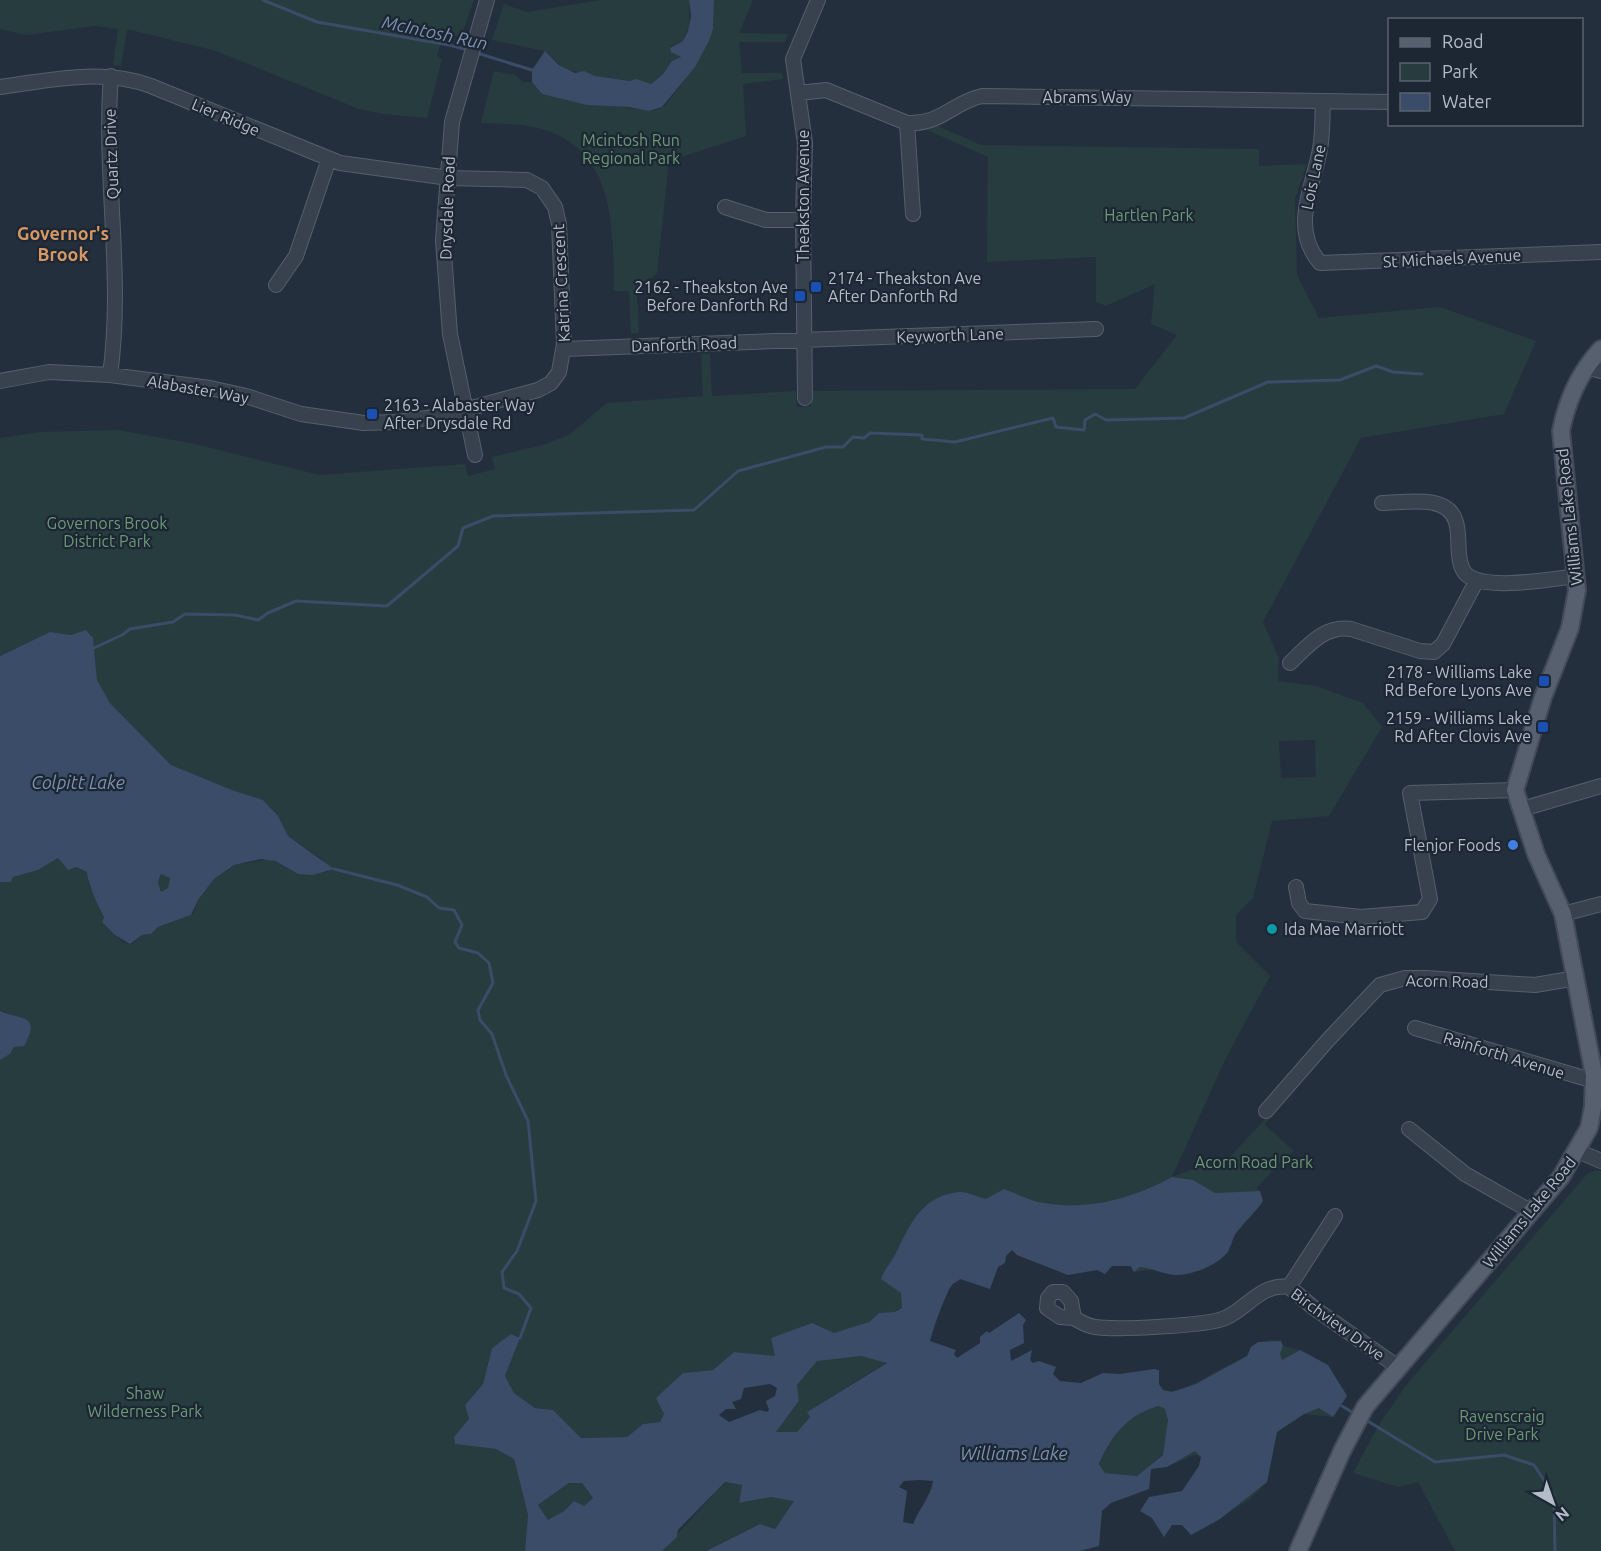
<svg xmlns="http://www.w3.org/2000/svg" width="1601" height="1551" viewBox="0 0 1601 1551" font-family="Ubuntu,sans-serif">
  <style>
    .green { fill: #263c3f; fill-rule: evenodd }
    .water { fill: #3a4c67; fill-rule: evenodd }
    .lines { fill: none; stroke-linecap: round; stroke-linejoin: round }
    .stream { stroke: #3a4c67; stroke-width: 3 }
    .minor-casing { stroke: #565f6c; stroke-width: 16 }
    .major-casing { stroke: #424a57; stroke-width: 20 }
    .minor { stroke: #38414e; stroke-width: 14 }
    .major { stroke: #56606e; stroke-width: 16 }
    .transit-dot { fill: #1a4fb4; stroke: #1d2633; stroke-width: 2 }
    .shop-dot { fill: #3f7fe0; stroke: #1d2633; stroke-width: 2 }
    .culture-dot { fill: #0f9aa8; stroke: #1d2633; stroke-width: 2 }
    .labels { text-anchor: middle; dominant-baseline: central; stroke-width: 4.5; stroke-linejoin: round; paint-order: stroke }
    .street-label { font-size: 16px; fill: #b5bcc9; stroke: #1d2633 }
    .park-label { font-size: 16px; fill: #6c9a77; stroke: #1d2633 }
    .poi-label { font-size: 16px; fill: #b5bcc9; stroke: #1d2633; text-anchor: end }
    .water-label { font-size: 18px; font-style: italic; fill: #7c91b1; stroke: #1d2633 }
    .neighbourhood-label { font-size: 18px; font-weight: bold; fill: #d59864; stroke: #1d2633 }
  </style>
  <rect width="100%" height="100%" fill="#242f3e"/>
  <path class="green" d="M 0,0 L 474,0 L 461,37 L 443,34 L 437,56 L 442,59 L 427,118 L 383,114 L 359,109 L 216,51 L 131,30 L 127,30 L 121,66 L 113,65 L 118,29 L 95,26 L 26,35 L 0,29 Z
    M 601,0 L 689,0 L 689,26 L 683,41 L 671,46 L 673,53 L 679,54 L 680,58 L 651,84 L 595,76 L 565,69 L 545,51 L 492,40 L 504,4 L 527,12 Z
    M 714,0 L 753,0 L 739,33 L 788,34 L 785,42 L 739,42 L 742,73 L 782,73 L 783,79 L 743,84 L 746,136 L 669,161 L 657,273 L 637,291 L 639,333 L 631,334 L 629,291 L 614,291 C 613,230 616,153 545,130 C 525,123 502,124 481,123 L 494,71 L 516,75 L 523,82 L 534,82 L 544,94 L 566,100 L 653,111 L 665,106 L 697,63 L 713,29 Z
    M 938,126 L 981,145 L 1259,149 L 1259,166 L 1307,164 L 1295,199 L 1297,275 L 1319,318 L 1440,307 L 1536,341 L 1504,414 L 1361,438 L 1263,622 L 1279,659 L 1278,681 L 1316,686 L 1363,703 L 1382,727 L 1329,816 L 1272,821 L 1253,898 L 1236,915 L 1236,942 L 1270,976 L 1225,1060 L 1172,1177 L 1206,1164 L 1225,1162 L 1270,1114 L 1271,1115 L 1265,1125 L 1294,1151 C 1278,1161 1270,1176 1256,1188 L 1260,1191 L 1263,1201 L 1231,1239 L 1228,1252 L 1210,1266 L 1176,1275 L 1157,1269 L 1134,1272 L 1130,1266 L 1112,1266 L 1105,1274 L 1097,1270 L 1068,1275 L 1017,1255 L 1013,1250 L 895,1313 L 879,1313 L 869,1322 L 776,1357 L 734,1352 L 713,1370 L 683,1373 L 660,1422 L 643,1424 L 627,1437 L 581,1438 L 553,1410 L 535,1408 L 514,1393 L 505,1376 L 520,1338 L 511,1334 L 492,1348 L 483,1384 L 465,1405 L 469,1419 L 456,1444 L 496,1449 L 514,1459 L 528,1515 L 525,1551 L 0,1551 L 0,1060 L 10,1054 L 14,1047 L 26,1042 L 20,1017 L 0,1011 L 0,882 L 11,882 L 13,877 L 38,870 L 58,858 L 67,868 L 75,867 L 87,872 L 89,886 L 97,897 L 99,909 L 104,917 L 102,922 L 124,943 L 132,944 L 142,935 L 151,934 L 158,927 L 193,914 L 198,900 L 214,879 L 234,865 L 270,859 L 298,874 L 328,872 L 322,859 L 288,836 L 278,816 L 263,800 L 232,790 L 171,765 L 110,703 L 97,680 L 93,639 L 50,632 L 0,656 L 0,438 L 41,432 L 118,430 L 195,444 L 320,475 L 465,464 L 468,476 L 495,469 L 492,457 L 546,444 L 569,435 L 607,403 L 703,396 L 701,354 L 710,354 L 712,396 L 796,391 L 797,407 L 811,406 L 812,391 L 1135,389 L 1177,335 L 1151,324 L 1155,284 L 1106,306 L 1096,302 L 1096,257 L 987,262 L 988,157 L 925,129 ZM 1315,740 L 1316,777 L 1281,778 L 1279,741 Z
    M 161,874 L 170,877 L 168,888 L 161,892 L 158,882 Z
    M 1596,1170 L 1601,1171 L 1601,1551 L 1455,1551 L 1418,1482 L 1398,1487 L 1353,1473 L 1378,1426 L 1407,1384 L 1587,1174 Z
    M 1271,1340 L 1281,1341 L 1283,1346 L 1300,1350 L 1328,1365 C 1332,1379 1343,1384 1347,1396 L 1333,1417 L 1304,1414 L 1277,1432 L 1267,1482 L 1249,1500 L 1191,1535 L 1182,1525 L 1172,1525 L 1164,1537 L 1152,1518 L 1140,1511 L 1152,1500 L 1182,1492 L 1199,1466 L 1201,1457 L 1194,1455 L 1167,1467 L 1162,1455 L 1137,1476 L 1105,1473 L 1099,1465 C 1112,1435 1127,1415 1159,1406 L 1163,1391 C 1184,1393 1201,1380 1219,1370 C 1228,1365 1237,1362 1245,1357 C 1258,1349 1248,1344 1271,1340 Z
    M 861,1356 L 887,1362 L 807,1412 L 810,1417 L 797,1432 L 775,1433 L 799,1402 L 797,1385 L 817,1360 Z
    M 725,1482 L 742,1485 L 739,1503 L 771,1497 L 795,1500 L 775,1529 L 760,1524 L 705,1551 L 662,1551 Z
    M 570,1483 L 582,1483 L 593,1498 L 584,1506 L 574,1501 L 564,1511 L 548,1521 L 538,1505 Z"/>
  <path class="water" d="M 689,0 L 714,0 L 713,29 L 709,41 L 695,67 L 662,107 L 649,111 L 629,107 L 587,105 L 542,94 L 532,82 L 532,70 L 545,51 L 559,65 L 575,73 L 584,71 L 595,76 L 630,81 L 636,79 L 651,84 L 663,74 L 672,61 L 681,57 L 671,52 L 670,48 L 683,41 L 688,31 L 691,16 Z
    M 86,630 L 93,638 L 97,680 L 110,703 L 171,765 L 232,790 L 263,800 L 278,816 L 288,836 L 334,869 L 313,875 L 298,874 L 275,861 L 261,859 L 234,865 L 214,879 L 198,900 L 191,915 L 158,927 L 151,934 L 142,935 L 130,944 L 115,935 L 102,922 L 104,917 C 98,907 87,881 87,872 L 76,867 L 68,870 L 58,858 L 38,870 L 13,877 L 11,882 L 0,882 L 0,656 L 50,632 L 71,635 ZM 161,874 L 170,878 L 168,888 L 161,892 L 158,882 Z
    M 0,1011 C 21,1020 42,1014 24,1046 L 14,1047 L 10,1054 L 0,1060 Z
    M 1172,1177 L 1193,1180 L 1215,1193 L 1260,1191 L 1263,1201 C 1256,1212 1245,1221 1236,1233 C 1232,1239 1231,1248 1227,1253 C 1216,1266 1192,1275 1176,1275 C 1165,1275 1152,1268 1140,1267 L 1134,1272 L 1131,1266 L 1112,1266 L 1105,1274 L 1097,1270 L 1068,1275 L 1017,1255 L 1012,1250 L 1006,1256 L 1005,1263 L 998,1267 L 990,1289 L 960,1279 C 960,1280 952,1284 952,1285 C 946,1292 932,1332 930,1341 L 956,1350 L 954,1354 L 957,1358 L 980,1343 L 980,1337 L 987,1331 L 989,1333 L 1019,1313 L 1026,1320 L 1023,1325 L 1024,1343 L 1010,1350 L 1011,1361 L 1032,1350 L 1030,1360 L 1033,1363 L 1039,1361 L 1056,1367 L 1053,1374 L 1060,1381 L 1081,1383 L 1103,1373 L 1120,1374 L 1154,1369 L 1159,1370 L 1159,1384 L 1163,1390 L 1172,1392 L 1196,1384 L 1247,1356 L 1251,1347 L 1258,1342 L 1281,1341 L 1283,1346 L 1280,1354 L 1282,1360 L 1300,1350 L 1328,1365 L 1347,1396 L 1333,1417 L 1319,1408 L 1304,1414 L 1277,1432 L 1267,1482 L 1220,1519 L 1191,1535 L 1182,1525 L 1172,1525 L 1164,1537 L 1152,1518 L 1140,1511 L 1149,1497 L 1182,1491 L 1199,1466 L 1201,1457 L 1195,1451 L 1167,1467 L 1151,1469 L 1149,1489 L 1111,1503 L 1102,1511 L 1099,1546 L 1080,1551 L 706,1551 L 760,1524 L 775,1529 L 794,1501 L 771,1497 L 739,1503 L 742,1485 L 725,1482 L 678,1530 L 677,1537 L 662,1551 L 525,1551 L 528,1515 L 514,1459 L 496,1449 L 455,1444 L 454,1437 L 469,1419 L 465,1405 L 483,1384 L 492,1348 L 511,1334 L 520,1338 L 505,1376 L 514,1393 L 535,1408 L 553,1410 L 581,1438 L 627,1437 L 643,1424 L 660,1422 L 664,1414 L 656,1398 L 683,1373 L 713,1370 L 734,1352 L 775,1356 L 771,1338 L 812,1323 L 834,1333 L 869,1322 L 879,1313 L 895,1312 L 902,1308 L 901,1293 L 881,1279 C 885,1268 892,1262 897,1251 C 911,1222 922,1197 958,1192 C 966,1191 978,1197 986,1199 L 1004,1189 C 1017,1194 1031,1201 1044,1203 C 1088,1211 1134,1198 1172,1177 ZM 861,1356 L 887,1363 L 807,1412 L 810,1417 L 797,1432 L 776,1432 L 799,1401 L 797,1385 L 817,1361 ZM 770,1384 L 777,1388 L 775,1396 L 766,1401 L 769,1410 L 767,1412 L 760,1410 L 729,1422 L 719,1415 L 726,1409 L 736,1409 L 732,1402 L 741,1399 L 744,1388 ZM 1159,1406 L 1165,1409 L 1168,1420 L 1163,1455 L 1137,1476 L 1105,1473 L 1099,1464 C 1112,1435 1127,1415 1159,1406 ZM 920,1480 L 933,1481 C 931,1496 919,1509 913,1524 L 903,1522 L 907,1491 L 899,1487 L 904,1481 ZM 569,1483 L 582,1483 L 593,1498 L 584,1506 L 574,1501 L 564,1511 L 548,1520 L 538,1505 Z"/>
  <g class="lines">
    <path class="stream" d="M 263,0 L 317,22 L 449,45 L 468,50
      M 477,53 L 532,70
      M 94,648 L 122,635 L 130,629 L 173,622 L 185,614 L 235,615 L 258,620 L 268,613 L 296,601 L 387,606 L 458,546 L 463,528 L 493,516 L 694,510 L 738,471 L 826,447 L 843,447 L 853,437 L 864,438 L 870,433 L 922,435 L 922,439 L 955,442 L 1053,418 L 1056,427 L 1084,430 L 1085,420 L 1095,414 L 1106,420 L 1184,418 L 1268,382 L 1340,380 L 1376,366 L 1393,372 L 1422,374
      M 334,869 L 397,885 L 427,897 L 439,908 L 454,910 L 462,925 L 455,942 L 459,948 L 478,953 L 489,963 L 493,983 L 478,1010 L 480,1020 L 492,1034 L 506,1075 L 528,1121 L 536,1201 L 517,1251 L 502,1272 L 504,1288 L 519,1294 L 531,1308 L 520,1338
      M 1342,1406 L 1355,1414
      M 1366,1420 L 1435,1462 L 1504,1455 L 1534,1465 L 1554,1495 L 1555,1551"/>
    <g class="minor-casing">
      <path id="minor" d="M 0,87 C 50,80 103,68 151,86 L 340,163 L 449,178 L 527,180 L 542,188 L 555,207 L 559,224 L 564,344 L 559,372 L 551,383 L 538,390 L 442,416 L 397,422 L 364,423 L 301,414 L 246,396 L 210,388 L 110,375 L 49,372 L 0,381
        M 799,93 L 826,90 L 907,123 C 941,125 953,102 982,96 L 1390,102
        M 1323,102 C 1322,118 1323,133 1320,149 C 1313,188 1290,228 1320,263 L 1601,252
        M 907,123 L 913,214
        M 725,207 L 766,220 L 803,220
        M 276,285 L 296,256 L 329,159
        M 564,349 L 1096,329
        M 1587,367 L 1601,371
        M 110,375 C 124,275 103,176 111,76
        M 805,398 L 803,220 L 805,143 L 793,59 L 818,0
        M 475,455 L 450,334 L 443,240 L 452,122 L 487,0
        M 1382,503 C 1404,503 1448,493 1456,522 C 1459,532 1458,544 1459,555 C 1460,562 1461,570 1467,575 C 1487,591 1552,579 1577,576
        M 1290,663 C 1308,646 1324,625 1351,629 L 1420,651 L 1434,652 L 1443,644 L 1477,580
        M 1522,809 L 1601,786
        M 1296,887 L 1299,903 L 1305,911 L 1361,917 L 1422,912 L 1430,899 L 1410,793 L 1515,790
        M 1563,914 L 1601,904
        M 1415,1028 L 1594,1081
        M 1266,1111 L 1328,1040 L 1380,985 L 1405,978 L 1425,978 L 1535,985 L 1576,978
        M 1409,1129 L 1465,1174 L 1532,1212
        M 1578,1151 L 1601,1161
        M 1289,1287 L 1335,1216
        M 1074,1318 L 1060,1317 L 1047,1308 L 1048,1298 L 1053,1292 L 1063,1292 L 1071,1301 L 1074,1318 C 1081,1322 1087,1326 1095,1327 C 1116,1330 1207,1326 1225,1318 C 1248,1308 1261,1283 1289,1287 L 1314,1308 L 1398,1367"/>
    </g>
    <g class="major-casing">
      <path id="major" d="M 1298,1551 L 1342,1451 L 1365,1407 L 1561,1177 L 1589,1128 L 1593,1107 L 1594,1075 L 1563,914 L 1536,854 L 1515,790 L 1543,697 L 1570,628 L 1577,590 L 1561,431 C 1567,400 1579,373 1601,349"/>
    </g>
    <use href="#minor" class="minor"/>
    <use href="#major" class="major"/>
  </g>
  <g class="transit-dot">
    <rect x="810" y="281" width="12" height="12" rx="3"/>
    <rect x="794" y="290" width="12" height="12" rx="3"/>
    <rect x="366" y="408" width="12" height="12" rx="3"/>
    <rect x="1538" y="675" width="12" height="12" rx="3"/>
    <rect x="1537" y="721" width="12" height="12" rx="3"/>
  </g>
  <circle class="shop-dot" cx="1513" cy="845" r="6"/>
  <circle class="culture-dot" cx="1272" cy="929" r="6"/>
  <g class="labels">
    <g class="street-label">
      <text x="1087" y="97">Abrams Way</text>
      <text transform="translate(226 117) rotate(23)">Lier Ridge</text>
      <text transform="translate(111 154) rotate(-92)">Quartz Drive</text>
      <text transform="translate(1313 177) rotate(-78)">Lois Lane</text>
      <text transform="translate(803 196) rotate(-90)">Theakston Avenue</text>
      <text transform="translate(447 208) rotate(-88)">Drysdale Road</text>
      <text transform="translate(1452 258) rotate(-3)">St Michaels Avenue</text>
      <text transform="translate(561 283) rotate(-93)">Katrina Crescent</text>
      <text transform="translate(950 335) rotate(-2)">Keyworth Lane</text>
      <text transform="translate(684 344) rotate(-2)">Danforth Road</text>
      <text transform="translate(198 389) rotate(10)">Alabaster Way</text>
      <text transform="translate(1569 517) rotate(-96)">Williams Lake Road</text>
      <text transform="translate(1447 981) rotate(1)">Acorn Road</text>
      <text transform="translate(1504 1055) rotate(17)">Rainforth Avenue</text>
      <text transform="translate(1529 1212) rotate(-51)">Williams Lake Road</text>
      <text transform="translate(1338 1324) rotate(36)">Birchview Drive</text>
    </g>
    <g class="park-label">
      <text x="631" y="140">Mcintosh Run<tspan x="631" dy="18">Regional Park</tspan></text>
      <text x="1149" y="215">Hartlen Park</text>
      <text x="107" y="523">Governors Brook<tspan x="107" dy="18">District Park</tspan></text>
      <text x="1254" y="1162">Acorn Road Park</text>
      <text x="145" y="1393">Shaw<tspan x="145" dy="18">Wilderness Park</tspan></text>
      <text x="1502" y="1416">Ravenscraig<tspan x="1502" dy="18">Drive Park</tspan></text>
    </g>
    <g class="poi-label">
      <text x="828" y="278" text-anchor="start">2174 - Theakston Ave<tspan x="828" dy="18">After Danforth Rd</tspan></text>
      <text x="788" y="287">2162 - Theakston Ave<tspan x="788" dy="18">Before Danforth Rd</tspan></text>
      <text x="384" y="405" text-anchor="start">2163 - Alabaster Way<tspan x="384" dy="18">After Drysdale Rd</tspan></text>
      <text x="1532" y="672">2178 - Williams Lake<tspan x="1532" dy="18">Rd Before Lyons Ave</tspan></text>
      <text x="1531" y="718">2159 - Williams Lake<tspan x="1531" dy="18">Rd After Clovis Ave</tspan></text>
      <text x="1501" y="845">Flenjor Foods</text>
      <text x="1284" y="929" text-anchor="start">Ida Mae Marriott</text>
    </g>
    <g class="water-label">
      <text transform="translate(435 32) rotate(12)">McIntosh Run</text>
      <text x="78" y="782">Colpitt Lake</text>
      <text x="1014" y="1453">Williams Lake</text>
    </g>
    <g class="neighbourhood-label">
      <text x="63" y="233">Governor's<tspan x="63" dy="21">Brook</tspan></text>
    </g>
  </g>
  <rect x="1388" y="18" width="195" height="108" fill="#1d2633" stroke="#5a626f" stroke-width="1.5"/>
  <rect x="1400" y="38" width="30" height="9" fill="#56606e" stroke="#5a626f" stroke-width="1.5"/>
  <text x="1442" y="48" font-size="18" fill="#b5bcc9">Road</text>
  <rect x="1400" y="63" width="30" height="18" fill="#263c3f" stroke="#5a626f" stroke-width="1.5"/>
  <text x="1442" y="78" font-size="18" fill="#b5bcc9">Park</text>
  <rect x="1400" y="93" width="30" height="18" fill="#3a4c67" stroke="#5a626f" stroke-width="1.5"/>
  <text x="1442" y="108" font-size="18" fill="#b5bcc9">Water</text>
  <g transform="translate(1553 1503) rotate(140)" stroke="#1d2633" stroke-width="4.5" paint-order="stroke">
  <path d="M0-4.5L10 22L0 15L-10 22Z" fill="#b5bcc9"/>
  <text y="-9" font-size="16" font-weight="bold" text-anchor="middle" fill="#b5bcc9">N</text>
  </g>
</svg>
